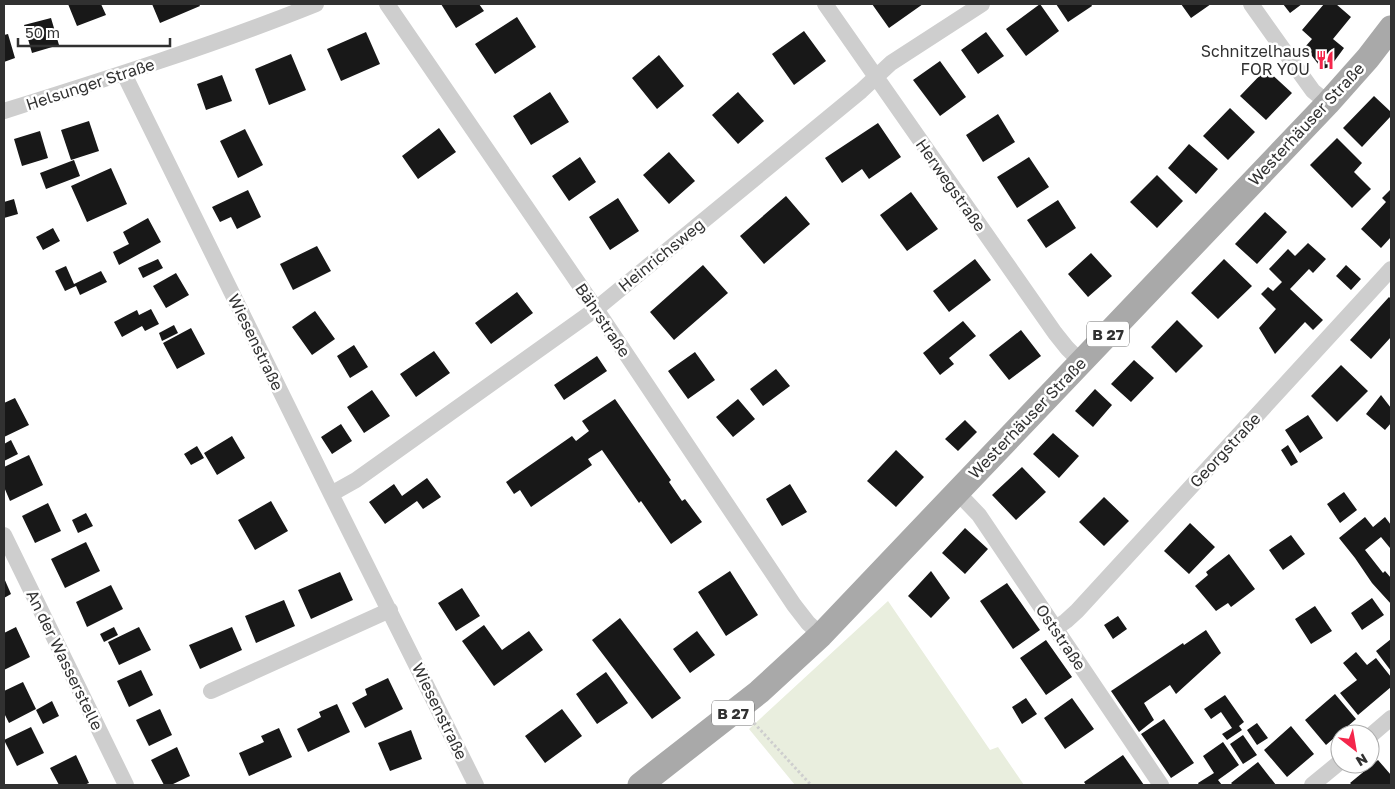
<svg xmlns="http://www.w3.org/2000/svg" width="1395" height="789" viewBox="0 0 1395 789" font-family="'Golos Text',sans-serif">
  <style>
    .green { fill: #e9eede }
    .building { fill: #181818 }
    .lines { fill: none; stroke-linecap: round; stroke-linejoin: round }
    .path { stroke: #cecece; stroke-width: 3; stroke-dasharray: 2.5 2.5; stroke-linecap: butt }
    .minor { stroke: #cecece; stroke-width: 16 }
    .primary { stroke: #a9a9a9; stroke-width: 25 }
    .labels { text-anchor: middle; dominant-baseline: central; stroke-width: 5; stroke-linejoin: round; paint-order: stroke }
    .shield { fill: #fff; stroke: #6f6f6f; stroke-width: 1 }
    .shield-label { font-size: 15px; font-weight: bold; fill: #313131 }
    .poi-label { font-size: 16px; fill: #313131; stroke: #fff; text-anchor: end }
    .street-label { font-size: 16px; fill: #313131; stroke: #fff }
  </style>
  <rect width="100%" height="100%" fill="#fff"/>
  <path class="green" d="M 888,601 L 990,750 L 998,747 L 1024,785 L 795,785 L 749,729 Z"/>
  <path class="building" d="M 68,4 L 101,4 L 106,15 L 77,26 Z
    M 152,4 L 199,4 L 200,6 L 160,23 Z
    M 441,4 L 479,4 L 484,11 L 456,28 Z
    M 872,4 L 923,4 L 889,28 Z
    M 1040,4 L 1059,31 L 1026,56 L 1006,29 Z
    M 1056,4 L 1091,4 L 1092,6 L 1068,22 Z
    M 1181,4 L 1211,4 L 1191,18 Z
    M 1283,4 L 1302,4 L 1290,13 Z
    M 1324,4 L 1336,4 L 1351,17 L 1333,39 L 1344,48 L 1330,67 L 1322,69 L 1305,47 L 1312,39 L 1302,30 Z
    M 517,17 L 536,47 L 495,74 L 475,44 Z
    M 51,18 L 59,45 L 32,53 L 24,25 Z
    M 804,31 L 826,61 L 794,85 L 772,54 Z
    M 366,32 L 380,64 L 341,81 L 327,49 Z
    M 986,32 L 1004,56 L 978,74 L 961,50 Z
    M 8,34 L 15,58 L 4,62 L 4,35 Z
    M 291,54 L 306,90 L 269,105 L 255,69 Z
    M 659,55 L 684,86 L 657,109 L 632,78 Z
    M 940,61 L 966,97 L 940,116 L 913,80 Z
    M 1266,69 L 1292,93 L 1266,120 L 1240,96 Z
    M 222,75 L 232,101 L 206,110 L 197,84 Z
    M 550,92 L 569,122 L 531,145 L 513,116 Z
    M 738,92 L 764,121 L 738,144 L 712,115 Z
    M 1374,96 L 1391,112 L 1391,116 L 1362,147 L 1343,128 Z
    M 1230,108 L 1255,132 L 1228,160 L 1203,136 Z
    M 998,114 L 1015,142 L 983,162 L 966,135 Z
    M 89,121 L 99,151 L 71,160 L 61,130 Z
    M 878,123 L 901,157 L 869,179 L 862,169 L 842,183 L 825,158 Z
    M 439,128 L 456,152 L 418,179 L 402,156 Z
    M 245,129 L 263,165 L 238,178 L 220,141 Z
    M 40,131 L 48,158 L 22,166 L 14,139 Z
    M 1337,138 L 1362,163 L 1354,172 L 1371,189 L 1352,208 L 1310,165 Z
    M 1189,144 L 1218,169 L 1196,194 L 1168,168 Z
    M 669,152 L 695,181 L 669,204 L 643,175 Z
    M 580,157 L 596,182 L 569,201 L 552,176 Z
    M 1029,157 L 1049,187 L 1017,208 L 997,177 Z
    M 74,160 L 80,176 L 46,189 L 40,173 Z
    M 111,168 L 127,204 L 87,222 L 71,186 Z
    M 1157,175 L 1183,201 L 1157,228 L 1130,202 Z
    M 1391,189 L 1391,237 L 1381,248 L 1361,229 L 1386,202 L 1382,198 Z
    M 248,190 L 261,217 L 237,229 L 231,217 L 220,222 L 212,207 Z
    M 911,192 L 938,229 L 907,251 L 880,215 Z
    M 786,196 L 810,224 L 764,264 L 740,236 Z
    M 618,198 L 639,231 L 610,250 L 589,217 Z
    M 14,199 L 18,214 L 4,218 L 4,202 Z
    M 1058,200 L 1076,228 L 1046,248 L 1027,220 Z
    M 1265,212 L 1287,232 L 1257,264 L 1235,244 Z
    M 148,218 L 161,242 L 119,265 L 113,252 L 129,244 L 123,232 Z
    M 53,228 L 60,241 L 43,250 L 36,237 Z
    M 1308,243 L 1326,259 L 1313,273 L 1309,269 L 1290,289 L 1323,320 L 1313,330 L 1305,322 L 1275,354 L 1259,328 L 1276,309 L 1261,294 L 1268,287 L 1273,291 L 1282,282 L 1269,269 L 1288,249 L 1295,256 Z
    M 317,246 L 331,271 L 293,290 L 280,264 Z
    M 1091,253 L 1112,276 L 1088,297 L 1068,274 Z
    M 158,259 L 163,268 L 143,278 L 138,268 Z
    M 975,259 L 991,280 L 949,312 L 933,291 Z
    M 1224,259 L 1252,286 L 1218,319 L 1191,293 Z
    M 703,265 L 728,293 L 674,340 L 650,312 Z
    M 1346,265 L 1361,279 L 1351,290 L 1336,276 Z
    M 66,266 L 74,284 L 101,271 L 107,282 L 80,295 L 76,286 L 65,291 L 55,271 Z
    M 176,273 L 189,295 L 166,308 L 153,286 Z
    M 517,292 L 533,313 L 491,344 L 475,323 Z
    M 1389,297 L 1391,299 L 1391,337 L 1371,359 L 1350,340 Z
    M 151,309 L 159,324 L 145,331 L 142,326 L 122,337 L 114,322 L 137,310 L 139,315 Z
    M 315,311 L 335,339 L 312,355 L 292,327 Z
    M 1177,320 L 1203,346 L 1176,373 L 1151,347 Z
    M 963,321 L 976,336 L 949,358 L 954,364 L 940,375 L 923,353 Z
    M 174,325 L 178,333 L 162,341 L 159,333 Z
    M 191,328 L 205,354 L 177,369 L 163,343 Z
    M 1021,330 L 1041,356 L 1009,380 L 989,355 Z
    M 354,345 L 368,367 L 350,378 L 337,356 Z
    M 434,351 L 450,373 L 416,397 L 400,374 Z
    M 695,352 L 715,380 L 688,399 L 668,371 Z
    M 597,356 L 607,371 L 564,400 L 554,385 Z
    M 1134,360 L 1154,378 L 1131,402 L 1111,384 Z
    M 1341,365 L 1368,391 L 1337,422 L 1311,396 Z
    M 776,369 L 790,386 L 763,406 L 750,389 Z
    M 1095,389 L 1112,405 L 1093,427 L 1075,411 Z
    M 372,390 L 390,416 L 364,433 L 347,407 Z
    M 1381,395 L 1391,408 L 1391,423 L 1385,430 L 1366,414 Z
    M 15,398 L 29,425 L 4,437 L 4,403 Z
    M 615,399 L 671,480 L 669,482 L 682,501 L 685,499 L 702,522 L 671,544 L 641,501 L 639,503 L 602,450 L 588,459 L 592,465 L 531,507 L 520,490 L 514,494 L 506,482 L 572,436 L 576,441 L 589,431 L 582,421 Z
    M 738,399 L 755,419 L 733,437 L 716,417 Z
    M 1308,415 L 1323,438 L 1300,453 L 1285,430 Z
    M 965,420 L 977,432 L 958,451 L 945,439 Z
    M 341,424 L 352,441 L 332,454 L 321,437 Z
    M 1053,433 L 1079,456 L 1059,478 L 1033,454 Z
    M 232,436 L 245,458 L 217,475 L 204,453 Z
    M 11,440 L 18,454 L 4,461 L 4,444 Z
    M 1288,445 L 1298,462 L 1291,466 L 1281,450 Z
    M 197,446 L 204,458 L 191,465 L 184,454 Z
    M 896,450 L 924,477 L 896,507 L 867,481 Z
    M 29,455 L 43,485 L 10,501 L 4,487 L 4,467 Z
    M 1022,467 L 1046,492 L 1016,520 L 992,495 Z
    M 427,478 L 441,497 L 423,509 L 417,501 L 385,524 L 369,502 L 394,484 L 402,496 Z
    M 790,484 L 807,512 L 782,526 L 766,499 Z
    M 1344,492 L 1357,510 L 1340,523 L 1327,504 Z
    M 1104,497 L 1129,521 L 1104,546 L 1079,522 Z
    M 271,501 L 288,531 L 255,550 L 238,520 Z
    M 48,503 L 61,531 L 35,543 L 22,516 Z
    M 86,513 L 93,526 L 78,533 L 72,520 Z
    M 1365,517 L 1373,527 L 1385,517 L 1391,525 L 1391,548 L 1390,548 L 1381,537 L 1365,550 L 1383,573 L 1385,571 L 1391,578 L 1391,604 L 1372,583 L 1355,558 L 1339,538 Z
    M 1190,523 L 1215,547 L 1189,574 L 1164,551 Z
    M 965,528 L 988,549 L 965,574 L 942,553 Z
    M 1291,535 L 1305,554 L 1283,570 L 1269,550 Z
    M 86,542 L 100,571 L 65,588 L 51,559 Z
    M 1229,554 L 1255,589 L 1231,607 L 1228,603 L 1216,611 L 1195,586 L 1208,575 L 1206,572 Z
    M 730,571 L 758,615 L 726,636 L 698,592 Z
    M 931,571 L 950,598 L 931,618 L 908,596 Z
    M 340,572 L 353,600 L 311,619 L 298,590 Z
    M 4,578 L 11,594 L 4,598 Z
    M 1007,583 L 1040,630 L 1013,649 L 980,601 Z
    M 111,585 L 123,609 L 87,627 L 76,602 Z
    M 462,588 L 480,616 L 456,631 L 438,603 Z
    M 1372,598 L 1384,615 L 1362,630 L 1351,613 Z
    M 284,600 L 295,626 L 256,643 L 245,616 Z
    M 1315,606 L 1332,631 L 1311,644 L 1295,619 Z
    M 1118,616 L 1127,629 L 1113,639 L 1104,625 Z
    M 620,618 L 681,698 L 652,719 L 592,640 Z
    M 484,625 L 502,650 L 529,631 L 543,650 L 494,686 L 462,641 Z
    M 16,627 L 30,657 L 4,670 L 4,633 Z
    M 114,627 L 118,635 L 104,642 L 100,634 Z
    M 139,627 L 151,650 L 119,665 L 108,642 Z
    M 232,627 L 242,650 L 200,669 L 189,645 Z
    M 1206,630 L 1221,653 L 1176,694 L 1170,685 L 1144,703 L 1154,720 L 1139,732 L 1111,691 L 1183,643 L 1184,645 Z
    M 697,631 L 715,655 L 690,673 L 673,649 Z
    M 1391,639 L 1391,671 L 1376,651 Z
    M 1046,640 L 1072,677 L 1046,695 L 1020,658 Z
    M 1356,652 L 1367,665 L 1376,658 L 1391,677 L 1391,687 L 1358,715 L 1340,693 L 1357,680 L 1343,663 Z
    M 141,670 L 153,695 L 129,707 L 117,681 Z
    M 606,672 L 628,703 L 597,724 L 576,694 Z
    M 388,678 L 403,709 L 365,728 L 352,703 L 367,695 L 365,689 Z
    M 23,682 L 36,709 L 9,723 L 4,713 L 4,691 Z
    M 1335,694 L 1356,719 L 1326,745 L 1305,720 Z
    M 1225,695 L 1244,722 L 1239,726 L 1242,730 L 1227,740 L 1222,734 L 1232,728 L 1221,712 L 1211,719 L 1204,709 Z
    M 1026,698 L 1037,714 L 1022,724 L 1012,707 Z
    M 1072,698 L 1094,729 L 1065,749 L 1044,718 Z
    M 52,701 L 59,716 L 43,724 L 36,710 Z
    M 337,704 L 350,732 L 308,752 L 297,729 L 321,717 L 319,712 Z
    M 160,709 L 172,735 L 149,746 L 136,720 Z
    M 562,709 L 582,736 L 545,763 L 525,736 Z
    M 1164,719 L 1194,763 L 1171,778 L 1141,734 Z
    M 1257,723 L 1268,738 L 1257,745 L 1247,730 Z
    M 1291,726 L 1314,754 L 1287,777 L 1264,750 Z
    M 31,727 L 44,753 L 17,766 L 4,740 Z
    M 279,728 L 292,757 L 249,776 L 239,753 L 264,742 L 261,736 Z
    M 411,730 L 422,759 L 390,771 L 378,743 Z
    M 1243,735 L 1257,755 L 1243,764 L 1230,744 Z
    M 1223,742 L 1239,765 L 1218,780 L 1222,785 L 1199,785 L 1198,783 L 1214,773 L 1203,756 Z
    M 177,747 L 190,776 L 171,785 L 164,785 L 151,760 Z
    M 76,755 L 89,783 L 84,785 L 59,785 L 50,768 Z
    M 1123,755 L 1144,785 L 1086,785 L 1084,782 Z
    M 1378,760 L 1391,775 L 1391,785 L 1352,785 L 1350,783 Z
    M 1258,762 L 1276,785 L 1233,785 L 1231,783 Z"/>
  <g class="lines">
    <path class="path" d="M 754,723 L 811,785"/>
    <path class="minor" d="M 387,4 L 596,309 L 794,605 L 808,623 L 821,635
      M 825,4 L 1055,333 L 1067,348 L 1081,362
      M 1251,4 L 1300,73 L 1313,91 L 1328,103
      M 124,74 L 331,494 L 476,785
      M 4,111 C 109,78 214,45 316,4
      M 957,492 L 979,515 L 1161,785
      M 331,494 L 356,480 L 596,309 L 861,91 L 891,63 L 982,4
      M 4,535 L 126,785
      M 1056,628 L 1066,621 L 1077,611 L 1391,269
      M 211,691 L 390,610
      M 1370,736 L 1391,718
      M 1312,785 L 1340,762"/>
    <path class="primary" d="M 640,785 L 759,692 L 821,635 L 1328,103 L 1368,58 L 1391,28"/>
  </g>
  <defs>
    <g id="restaurant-bare" transform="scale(1.5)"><path d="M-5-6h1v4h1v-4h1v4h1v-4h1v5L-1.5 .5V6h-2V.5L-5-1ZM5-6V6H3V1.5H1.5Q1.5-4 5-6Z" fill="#f4264b" stroke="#fff" stroke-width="2.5" paint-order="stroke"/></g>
  </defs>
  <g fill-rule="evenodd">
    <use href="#restaurant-bare" x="1325" y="60"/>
  </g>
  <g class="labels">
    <g class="shield">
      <rect x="1087" y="321.5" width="42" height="25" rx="4"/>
      <rect x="712" y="700.5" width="42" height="25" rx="4"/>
    </g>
    <g class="shield-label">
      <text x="1108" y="334">B 27</text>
      <text x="733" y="713">B 27</text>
    </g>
    <g class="poi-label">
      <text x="1310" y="51">Schnitzelhaus<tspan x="1310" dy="18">FOR YOU</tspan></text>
    </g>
    <g class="street-label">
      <text transform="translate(90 84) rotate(-18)">Helsunger Straße</text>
      <text transform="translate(1306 124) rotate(-47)">Westerhäuser Straße</text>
      <text transform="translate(951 185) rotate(55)">Herwegstraße</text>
      <text transform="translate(661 255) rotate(-39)">Heinrichsweg</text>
      <text transform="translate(603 320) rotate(56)">Bährstraße</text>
      <text transform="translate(256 342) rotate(64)">Wiesenstraße</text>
      <text transform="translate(1027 418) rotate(-46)">Westerhäuser Straße</text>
      <text transform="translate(1225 450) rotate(-47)">Georgstraße</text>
      <text transform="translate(1061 637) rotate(56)">Oststraße</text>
      <text transform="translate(65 660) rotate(64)">An der Wasserstelle</text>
      <text transform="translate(440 711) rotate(64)">Wiesenstraße</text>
    </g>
  </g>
  <rect width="1395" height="789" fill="none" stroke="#313131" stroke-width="10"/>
  <g transform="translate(1355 749) rotate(149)"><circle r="24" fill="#ffffff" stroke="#adadad"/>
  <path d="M0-4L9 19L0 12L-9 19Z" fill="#f4264b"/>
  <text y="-8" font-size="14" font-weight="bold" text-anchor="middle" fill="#313131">N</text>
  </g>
  <path d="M18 38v8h152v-8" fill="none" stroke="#313131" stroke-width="2.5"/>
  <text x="25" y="38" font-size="15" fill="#313131" stroke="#ffffff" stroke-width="4" paint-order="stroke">50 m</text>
</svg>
